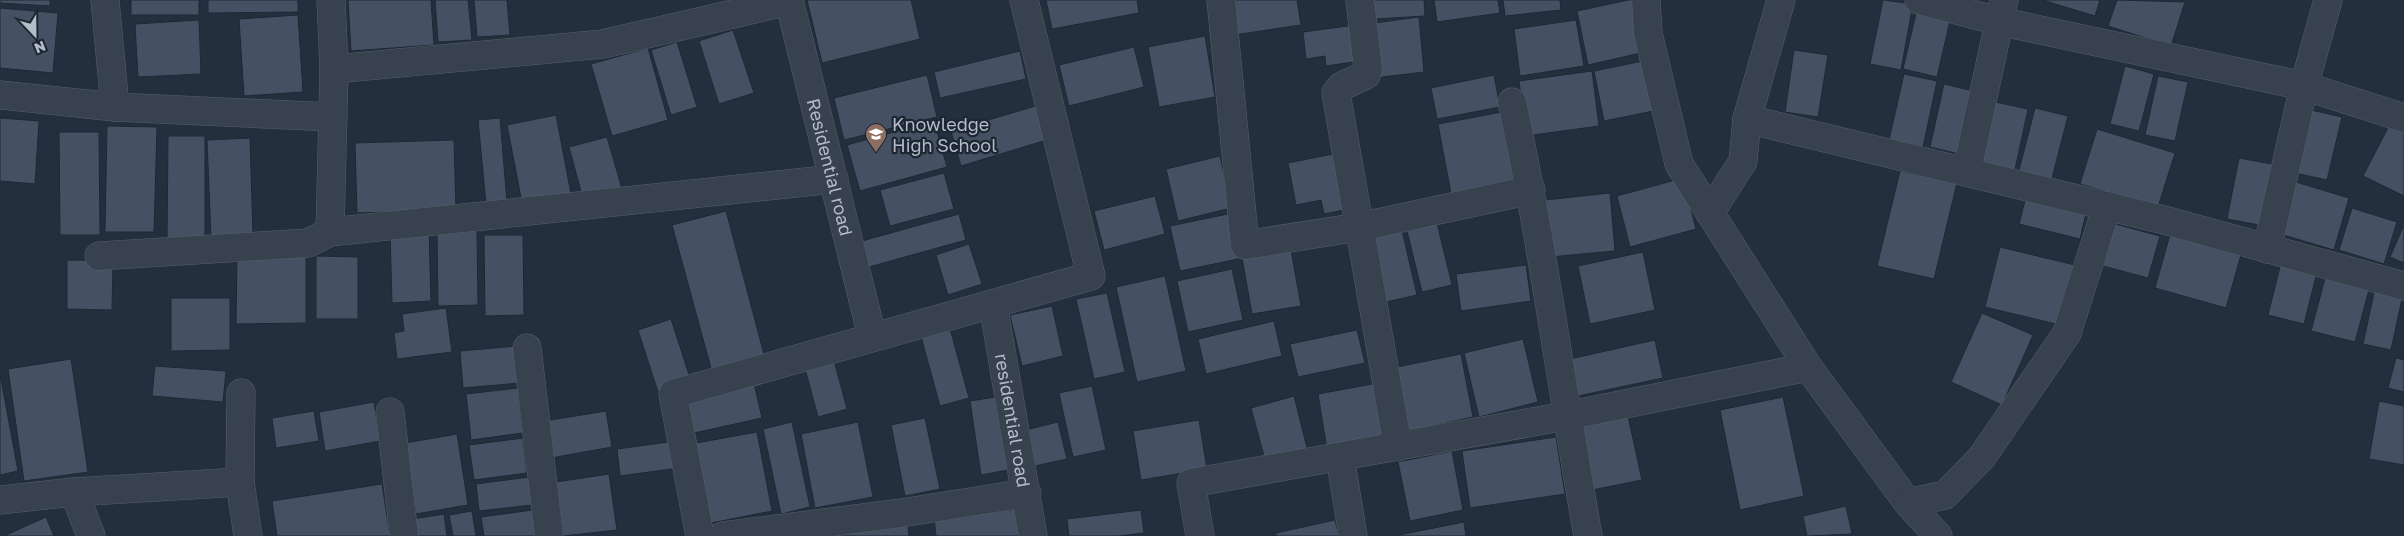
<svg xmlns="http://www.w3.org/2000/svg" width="2404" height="536" viewBox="0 0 2404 536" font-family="'Golos Text',sans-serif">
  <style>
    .building { fill: #455162; stroke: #1f2835 }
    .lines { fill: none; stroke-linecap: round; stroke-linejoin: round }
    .street-casing { stroke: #565f6c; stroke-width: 29 }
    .street { stroke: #38414e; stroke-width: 28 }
    .labels { text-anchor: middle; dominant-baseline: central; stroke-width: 4.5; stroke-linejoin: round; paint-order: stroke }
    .poi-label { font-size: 18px; fill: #b4bcc9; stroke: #1d2633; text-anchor: start }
    .street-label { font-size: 18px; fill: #b4bcc9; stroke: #1d2633 }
  </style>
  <rect width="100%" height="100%" fill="#242f3e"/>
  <path class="building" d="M 0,0 L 50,0 L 50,6 L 0,3 Z
    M 131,0 L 199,0 L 199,15 L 131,15 Z
    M 208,0 L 298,0 L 298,12 L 208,13 Z
    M 348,0 L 431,0 L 434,45 L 351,51 Z
    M 435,0 L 468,0 L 472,40 L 438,42 Z
    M 474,0 L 507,0 L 510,35 L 477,37 Z
    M 807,0 L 911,0 L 920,39 L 822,63 Z
    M 1046,0 L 1137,0 L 1139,13 L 1052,29 Z
    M 1229,0 L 1297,0 L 1301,25 L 1234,35 Z
    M 1373,0 L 1424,0 L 1425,16 L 1375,19 Z
    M 1434,0 L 1498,0 L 1500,13 L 1437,22 Z
    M 1503,0 L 1560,0 L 1561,10 L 1505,16 Z
    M 1628,0 L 1634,0 L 1645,52 L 1588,65 L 1577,11 Z
    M 1883,0 L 1913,4 L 1901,70 L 1870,64 Z
    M 2042,0 L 2100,0 L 2095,16 Z
    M 2117,0 L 2185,2 L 2171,46 L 2108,26 Z
    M 1918,5 L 1952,12 L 1937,77 L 1903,69 Z
    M 0,8 L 58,13 L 53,73 L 0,68 Z
    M 298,15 L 303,92 L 244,96 L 239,19 Z
    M 1419,17 L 1424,72 L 1374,78 L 1367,24 Z
    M 199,20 L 201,74 L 138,77 L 135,24 Z
    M 1576,20 L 1584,66 L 1520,76 L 1514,29 Z
    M 1355,25 L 1360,61 L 1326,66 L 1325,56 L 1306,59 L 1303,32 Z
    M 733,30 L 754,93 L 719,104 L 699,41 Z
    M 1205,36 L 1215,97 L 1159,107 L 1148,47 Z
    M 677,42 L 697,107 L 671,115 L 651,50 Z
    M 1134,47 L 1144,87 L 1069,106 L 1059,65 Z
    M 648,48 L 668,120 L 612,136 L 591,64 Z
    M 1794,50 L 1828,55 L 1818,117 L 1785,112 Z
    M 1020,51 L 1026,79 L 940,98 L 934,72 Z
    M 1648,60 L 1658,110 L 1604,121 L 1594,71 Z
    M 2125,66 L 2154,74 L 2139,131 L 2110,124 Z
    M 1592,71 L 1599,126 L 1526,136 L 1519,81 Z
    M 1904,74 L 1937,81 L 1923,147 L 1889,140 Z
    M 927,75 L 937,117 L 844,140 L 834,98 Z
    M 1494,75 L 1500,107 L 1437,119 L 1431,88 Z
    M 2158,76 L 2188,82 L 2175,141 L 2145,135 Z
    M 1944,84 L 1978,92 L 1963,155 L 1930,147 Z
    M 1986,100 L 2028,109 L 2014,174 L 1973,165 Z
    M 1039,105 L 1050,139 L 961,166 L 951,131 Z
    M 2035,108 L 2068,116 L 2051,182 L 2018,174 Z
    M 2311,110 L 2342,117 L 2327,180 L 2295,173 Z
    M 1502,112 L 1516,187 L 1452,199 L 1438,124 Z
    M 556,115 L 572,199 L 523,208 L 507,125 Z
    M 0,118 L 39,121 L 35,184 L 0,181 Z
    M 500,118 L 507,202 L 486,204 L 478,120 Z
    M 934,121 L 947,167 L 860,191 L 847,145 Z
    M 2391,122 L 2404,129 L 2404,196 L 2363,176 Z
    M 107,126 L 157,127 L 154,232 L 105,232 Z
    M 2097,129 L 2175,153 L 2158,207 L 2080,184 Z
    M 59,132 L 99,132 L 100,235 L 60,235 Z
    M 168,136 L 205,136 L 205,243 L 167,243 Z
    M 607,137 L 622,189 L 583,199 L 569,147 Z
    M 250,138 L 253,236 L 211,238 L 207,140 Z
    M 454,140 L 456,210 L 357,213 L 355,143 Z
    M 1338,153 L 1349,209 L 1324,214 L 1321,200 L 1296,205 L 1288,163 Z
    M 1220,156 L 1231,208 L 1178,221 L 1166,169 Z
    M 2239,158 L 2282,166 L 2270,227 L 2227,219 Z
    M 1900,171 L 1957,183 L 1934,279 L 1877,266 Z
    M 944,173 L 954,209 L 890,226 L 880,190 Z
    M 1683,178 L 1696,229 L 1630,247 L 1617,196 Z
    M 2296,182 L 2349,198 L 2334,250 L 2280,234 Z
    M 1610,193 L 1615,251 L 1550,257 L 1545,200 Z
    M 2027,193 L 2087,209 L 2080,239 L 2019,224 Z
    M 1155,196 L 1165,234 L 1104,250 L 1094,211 Z
    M 2352,208 L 2397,222 L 2384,264 L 2339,250 Z
    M 726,211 L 765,358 L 712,372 L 672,225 Z
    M 959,214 L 966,240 L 869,267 L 862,241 Z
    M 1228,214 L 1238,259 L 1180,271 L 1170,226 Z
    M 1437,223 L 1452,285 L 1422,292 L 1407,231 Z
    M 2115,224 L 2160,236 L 2148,278 L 2103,266 Z
    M 2404,225 L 2404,263 L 2390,257 Z
    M 1401,226 L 1417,295 L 1377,304 L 1362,234 Z
    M 429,228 L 431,301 L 392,303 L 390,230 Z
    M 477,230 L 478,305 L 438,306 L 437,231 Z
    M 2171,231 L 2242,251 L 2226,308 L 2155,288 Z
    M 484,235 L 523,235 L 524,315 L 485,316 Z
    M 969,244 L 982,284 L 948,295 L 936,255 Z
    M 2000,247 L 2079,266 L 2064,326 L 1985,307 Z
    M 1291,250 L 1301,306 L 1252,314 L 1242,258 Z
    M 1643,252 L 1655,310 L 1590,324 L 1578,266 Z
    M 316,256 L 358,257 L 358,319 L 316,319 Z
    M 237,257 L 306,257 L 306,323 L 236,324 Z
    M 2282,259 L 2318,268 L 2304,324 L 2268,315 Z
    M 67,260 L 113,261 L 112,310 L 67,309 Z
    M 1526,265 L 1531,301 L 1461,311 L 1456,274 Z
    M 1232,269 L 1243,320 L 1188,332 L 1177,281 Z
    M 2326,275 L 2370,286 L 2355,342 L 2311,331 Z
    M 1165,276 L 1186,371 L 1137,382 L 1116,287 Z
    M 2375,288 L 2403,294 L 2391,350 L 2363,344 Z
    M 1107,293 L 1125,372 L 1094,379 L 1076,299 Z
    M 171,298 L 230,298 L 230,350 L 171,351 Z
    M 1052,306 L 1063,356 L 1022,366 L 1010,315 Z
    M 446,308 L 452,352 L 397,359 L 394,333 L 404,331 L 402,314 Z
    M 1982,313 L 2033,335 L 2002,405 L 1951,382 Z
    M 671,319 L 691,381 L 658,392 L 638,330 Z
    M 1274,321 L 1282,356 L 1206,374 L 1198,339 Z
    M 949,325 L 969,398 L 940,406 L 920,333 Z
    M 1357,330 L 1365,363 L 1298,377 L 1290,344 Z
    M 1523,339 L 1538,402 L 1479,417 L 1464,353 Z
    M 1655,340 L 1663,378 L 1578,396 L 1570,359 Z
    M 517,346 L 520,383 L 463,388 L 460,351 Z
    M 832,353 L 847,409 L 818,417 L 803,361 Z
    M 1461,354 L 1473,417 L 1405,432 L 1392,368 Z
    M 2396,358 L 2404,360 L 2404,392 L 2388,388 Z
    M 71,359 L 88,472 L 24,481 L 8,369 Z
    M 155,366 L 226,371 L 223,402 L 152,396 Z
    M 0,374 L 18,471 L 0,475 Z
    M 753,379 L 762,418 L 694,433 L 685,394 Z
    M 1378,383 L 1387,438 L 1327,449 L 1318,394 Z
    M 1092,386 L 1106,450 L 1073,457 L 1059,393 Z
    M 518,388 L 523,433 L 471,440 L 466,394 Z
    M 1008,395 L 1019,468 L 981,475 L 970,401 Z
    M 1294,396 L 1309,456 L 1267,467 L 1251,408 Z
    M 1783,397 L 1804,496 L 1740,510 L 1720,410 Z
    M 2379,401 L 2404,406 L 2404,465 L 2369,459 Z
    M 374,402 L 380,441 L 325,451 L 319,412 Z
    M 314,411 L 319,441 L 276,448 L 272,418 Z
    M 606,411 L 612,447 L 551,458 L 545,421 Z
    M 1628,416 L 1642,480 L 1592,490 L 1579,426 Z
    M 925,418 L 940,489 L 905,496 L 891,425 Z
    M 1199,420 L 1207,469 L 1141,480 L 1133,431 Z
    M 792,422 L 810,507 L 781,514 L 763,429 Z
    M 858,422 L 873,497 L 815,508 L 801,434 Z
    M 1058,422 L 1067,459 L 1030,467 L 1022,431 Z
    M 757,432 L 772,511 L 711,523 L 696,443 Z
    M 457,434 L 468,505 L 416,514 L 405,443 Z
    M 1556,437 L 1565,494 L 1470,508 L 1462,451 Z
    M 523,438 L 527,473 L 474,480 L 469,445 Z
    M 676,441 L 679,468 L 620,476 L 617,449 Z
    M 1452,451 L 1463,510 L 1410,521 L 1398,462 Z
    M 609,474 L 617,530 L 563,536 L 556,482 Z
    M 529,477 L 532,505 L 479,511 L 476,484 Z
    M 382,484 L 390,536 L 277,536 L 272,501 Z
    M 1846,506 L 1852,534 L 1807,536 L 1803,516 Z
    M 1018,509 L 1021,536 L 936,536 L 934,518 Z
    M 533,510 L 536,536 L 484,536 L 481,517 Z
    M 1141,510 L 1144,533 L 1119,536 L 1069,536 L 1067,519 Z
    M 472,511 L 476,536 L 453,536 L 449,515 Z
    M 444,514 L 447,536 L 416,536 L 413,519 Z
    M 46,517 L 54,536 L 4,536 Z
    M 907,519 L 909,536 L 785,536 Z
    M 1335,520 L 1339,536 L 1276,536 L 1276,533 Z
    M 1464,522 L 1466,536 L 1394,536 Z"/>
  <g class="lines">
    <g class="street-casing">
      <g id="street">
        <path d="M 105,0 L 115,107"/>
        <path id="s1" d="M 789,0 L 872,336"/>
        <path d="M 1221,0 L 1245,245 L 1359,227 L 1531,190"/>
        <path d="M 1360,0 L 1368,69 L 1366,75 L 1342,86 L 1336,93 L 1398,447"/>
        <path d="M 1646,0 L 1648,33 L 1679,164 L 1808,367 L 1908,503 L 1938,536"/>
        <path d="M 1919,0 L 1998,21 L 2304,86 L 2404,118"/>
        <path d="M 334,69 L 603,44 L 789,1"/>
        <path d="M 0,95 L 115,107 L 333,117"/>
        <path d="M 1512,102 C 1543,245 1562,391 1588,536"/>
        <path d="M 1747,119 L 2164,220 L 2404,286"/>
        <path d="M 1967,171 L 2004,0"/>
        <path d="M 1710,213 L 1743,161 L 1747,119 L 1781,0"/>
        <path d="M 330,232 L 334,69 L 331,0"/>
        <path d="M 2267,249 L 2304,86 L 2328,0"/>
        <path d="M 99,256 L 308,243 L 330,232 L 834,179"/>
        <path id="s2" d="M 993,304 L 1033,536"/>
        <path d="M 527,348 L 549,536"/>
        <path d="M 241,393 L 240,482 L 248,536"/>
        <path d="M 390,412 L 404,536"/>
        <path d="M 1340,457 L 1353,536"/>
        <path d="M 74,492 L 91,536"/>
        <path d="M 0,500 L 74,492 L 240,482"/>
        <path d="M 1908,503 L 1945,495 L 1982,457 L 2067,333 L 2107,206"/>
        <path d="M 700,536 L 673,394 L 1091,276 L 1024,0"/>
        <path d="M 723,536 L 901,513 L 1027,493"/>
        <path d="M 1200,536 L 1191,483 L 1566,416 L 1808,367"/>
      </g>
    </g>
    <use href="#street" class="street"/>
  </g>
  <defs>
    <g id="university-pin" transform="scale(1.125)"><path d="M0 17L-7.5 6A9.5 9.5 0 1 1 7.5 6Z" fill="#8d6e63" stroke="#1d2633"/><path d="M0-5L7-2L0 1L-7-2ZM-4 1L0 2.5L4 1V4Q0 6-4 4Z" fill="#fff"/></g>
  </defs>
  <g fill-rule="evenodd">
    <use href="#university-pin" x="876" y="134"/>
  </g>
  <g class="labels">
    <g class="poi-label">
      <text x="892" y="124">Knowledge<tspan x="892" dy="21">High School</tspan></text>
    </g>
    <g class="street-label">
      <text stroke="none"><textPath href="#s1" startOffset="172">Residential road</textPath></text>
      <text stroke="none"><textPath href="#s2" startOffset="118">residential road</textPath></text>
    </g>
  </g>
  <g transform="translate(35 35) rotate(158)" stroke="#1d2633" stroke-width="4" paint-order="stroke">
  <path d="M0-4L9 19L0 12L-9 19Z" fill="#b4bcc9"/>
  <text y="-8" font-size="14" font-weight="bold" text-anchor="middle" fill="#b4bcc9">N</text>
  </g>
</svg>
